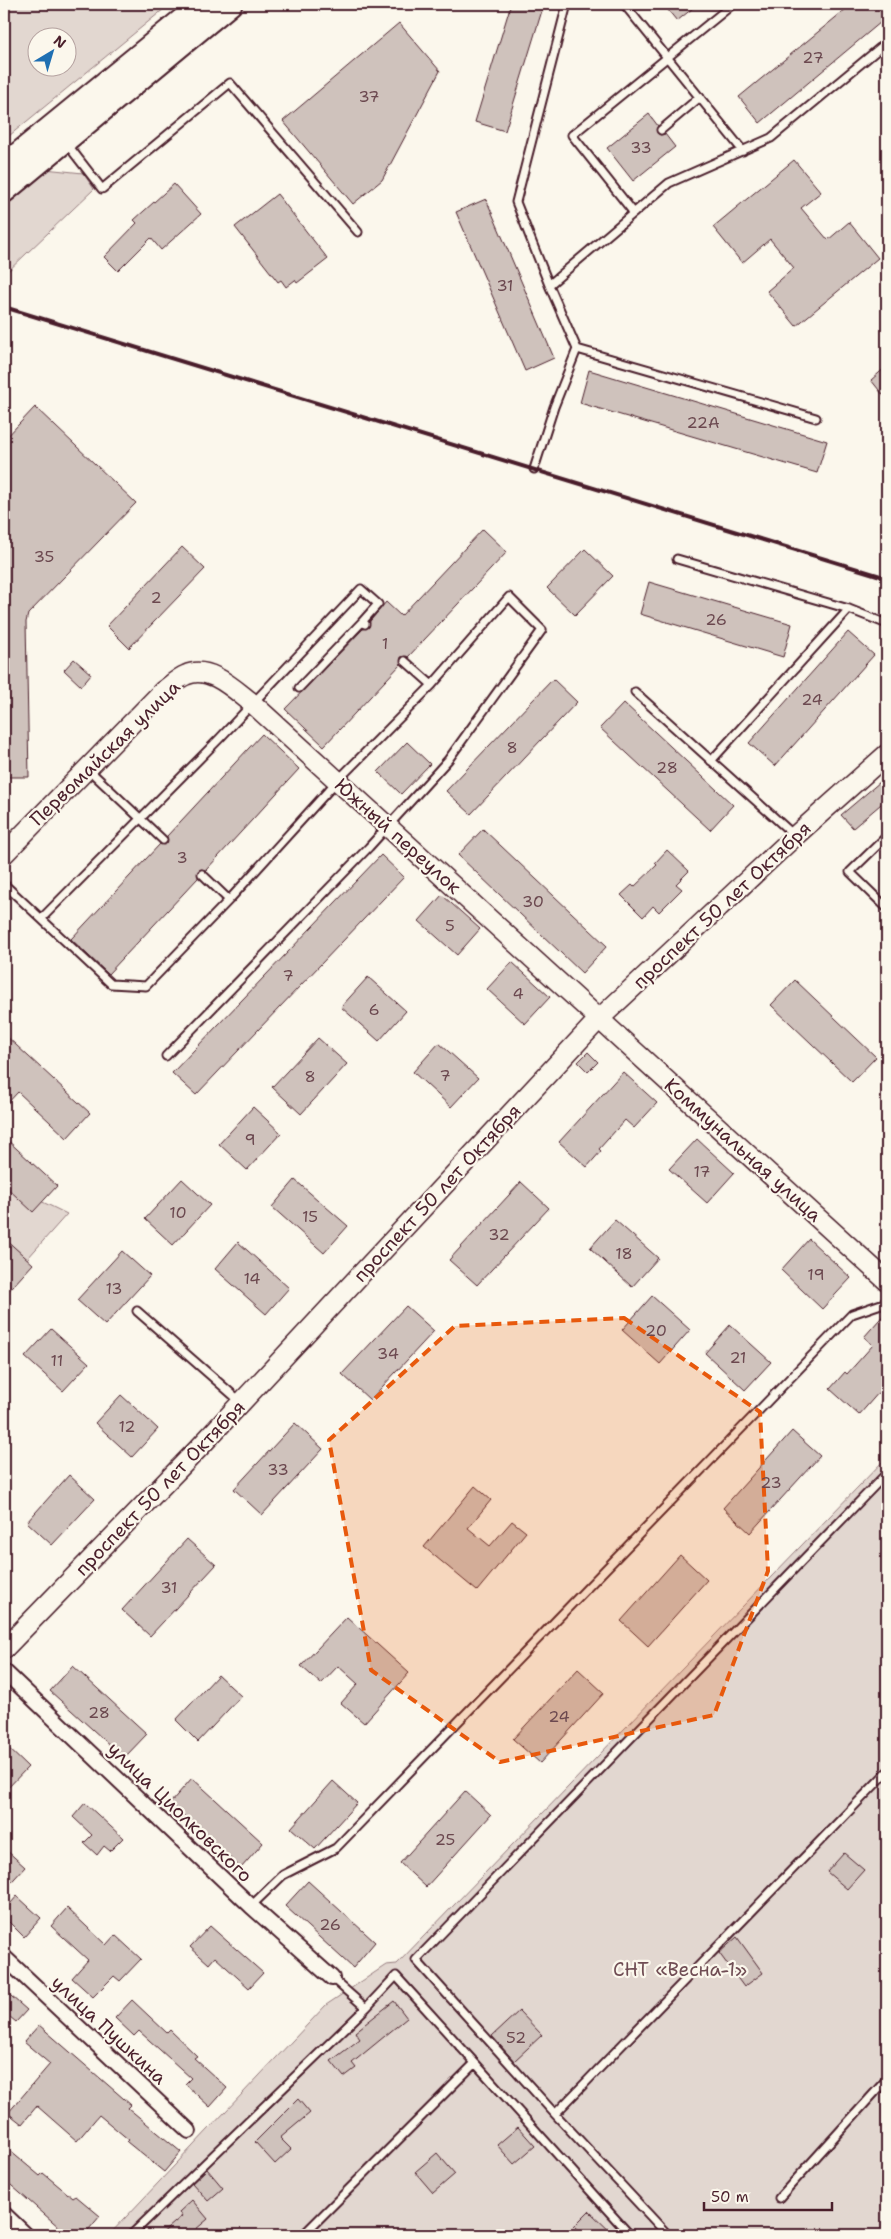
<svg xmlns="http://www.w3.org/2000/svg" width="891" height="2239" viewBox="0 0 891 2239" font-family="'Shantell Sans',sans-serif">
  <style>
    .green { fill: #e2d7d0; stroke: #967b7e; fill-rule: evenodd }
    .building { fill: #cfc2bc; stroke: #4a1f2b }
    .lines { fill: none; stroke-linecap: round; stroke-linejoin: round }
    .lane-casing { stroke: #4a1f2b; stroke-width: 11 }
    .street-casing { stroke: #4a1f2b; stroke-width: 18 }
    .secondary-casing { stroke: #4a1f2b; stroke-width: 22 }
    .primary-casing { stroke: #4a1f2b; stroke-width: 25 }
    .lane { stroke: #fbf7ec; stroke-width: 7 }
    .street { stroke: #fbf7ec; stroke-width: 14 }
    .secondary { stroke: #fbf7ec; stroke-width: 19 }
    .primary { stroke: #fbf7ec; stroke-width: 21 }
    .rail { stroke: #4a1f2b; stroke-width: 4 }
    .marked { fill: #e8590c; fill-opacity: 0.2; stroke: #e8590c; stroke-width: 4; stroke-dasharray: 10 6; stroke-linejoin: round }
    .labels { text-anchor: middle; dominant-baseline: central; stroke-width: 4.5; stroke-linejoin: round; paint-order: stroke }
    .number-label { font-size: 16px; fill: #6b484f }
    .street-label { font-size: 19px; fill: #4a1f2b; stroke: #fbf7ec }
    .park-label { font-size: 19px; fill: #704d54; stroke: #fbf7ec }
  </style>
  <rect width="100%" height="100%" fill="#fbf7ec"/>
  <filter id="ink" filterUnits="userSpaceOnUse"><feTurbulence type="fractalNoise" baseFrequency=".02" numOctaves="2"/><feDisplacementMap in="SourceGraphic" scale="10" xChannelSelector="R" yChannelSelector="G"/><feConvolveMatrix kernelMatrix="1 2 1 2 8 2 1 2 1" color-interpolation-filters="sRGB"/></filter>
  <g filter="url(#ink)">
    <path class="green" d="M 4,4 L 170,4 L 4,140 ZM 38,38 L 68,38 L 68,68 L 38,68 Z
      M 45,169 L 83,173 L 94,189 L 4,275 L 4,200 Z
      M 4,1183 L 67,1214 L 4,1285 Z
      M 887,1457 L 887,2235 L 109,2235 L 326,2005 L 386,1965 L 397,1964 Z"/>
    <path class="building" d="M 511,4 L 544,4 L 505,131 L 475,122 Z
      M 663,4 L 698,4 L 677,21 Z
      M 852,4 L 887,4 L 887,17 L 760,123 L 739,97 Z
      M 399,23 L 440,71 L 382,180 L 353,204 L 283,121 Z
      M 649,114 L 658,126 L 657,133 L 660,135 L 665,134 L 675,147 L 633,181 L 607,148 Z
      M 794,160 L 821,192 L 801,208 L 828,240 L 849,222 L 878,258 L 796,326 L 767,291 L 794,268 L 770,239 L 742,263 L 713,227 Z
      M 174,184 L 201,214 L 161,250 L 151,238 L 118,271 L 104,257 L 137,223 L 134,220 Z
      M 277,194 L 328,259 L 297,283 L 295,280 L 286,287 L 281,280 L 278,282 L 235,227 Z
      M 486,199 L 554,358 L 525,371 L 456,212 Z
      M 887,366 L 887,400 L 871,380 Z
      M 589,370 L 827,441 L 817,473 L 580,403 Z
      M 35,407 L 136,503 L 28,614 L 26,622 L 29,777 L 4,777 L 4,440 Z
      M 483,529 L 507,552 L 408,657 L 401,657 L 401,664 L 324,746 L 285,709 L 363,629 L 369,627 L 370,621 L 386,602 L 401,616 Z
      M 182,547 L 205,569 L 129,648 L 107,626 Z
      M 585,549 L 613,576 L 575,615 L 547,588 Z
      M 649,582 L 792,624 L 783,657 L 640,614 Z
      M 848,632 L 874,655 L 775,766 L 749,743 Z
      M 74,659 L 91,674 L 81,686 L 64,670 Z
      M 553,679 L 577,702 L 471,814 L 446,791 Z
      M 624,703 L 733,805 L 710,830 L 600,728 Z
      M 262,734 L 299,769 L 206,870 L 201,869 L 198,871 L 198,878 L 108,974 L 71,939 L 160,844 L 167,843 L 167,836 Z
      M 407,742 L 430,764 L 401,794 L 378,772 Z
      M 887,776 L 887,799 L 853,828 L 841,815 Z
      M 483,829 L 607,946 L 582,973 L 458,855 Z
      M 667,850 L 689,871 L 676,884 L 682,889 L 659,912 L 653,906 L 643,917 L 621,895 L 632,885 L 634,887 L 657,865 L 655,863 Z
      M 381,855 L 404,877 L 196,1095 L 172,1073 Z
      M 442,895 L 480,929 L 457,955 L 419,921 Z
      M 512,962 L 550,997 L 525,1024 L 487,989 Z
      M 368,977 L 406,1011 L 379,1041 L 341,1007 Z
      M 795,980 L 876,1057 L 852,1082 L 771,1005 Z
      M 4,1034 L 90,1113 L 67,1138 L 18,1092 L 4,1107 Z
      M 318,1038 L 347,1064 L 301,1114 L 272,1087 Z
      M 439,1043 L 478,1078 L 451,1107 L 413,1072 Z
      M 588,1052 L 598,1062 L 588,1072 L 578,1062 Z
      M 623,1072 L 657,1103 L 634,1128 L 625,1120 L 599,1149 L 601,1151 L 587,1167 L 559,1142 Z
      M 253,1107 L 281,1133 L 247,1170 L 219,1144 Z
      M 4,1137 L 57,1186 L 33,1212 L 4,1185 Z
      M 697,1139 L 734,1173 L 707,1203 L 669,1169 Z
      M 182,1179 L 210,1205 L 173,1245 L 145,1219 Z
      M 295,1180 L 348,1226 L 324,1253 L 272,1207 Z
      M 521,1182 L 549,1208 L 477,1285 L 449,1260 Z
      M 615,1220 L 658,1258 L 632,1287 L 590,1248 Z
      M 4,1238 L 33,1264 L 4,1296 Z
      M 809,1239 L 851,1278 L 822,1309 L 781,1270 Z
      M 238,1242 L 289,1288 L 266,1314 L 215,1269 Z
      M 122,1251 L 150,1276 L 105,1325 L 77,1300 Z
      M 652,1296 L 690,1330 L 660,1364 L 622,1330 Z
      M 406,1306 L 434,1331 L 370,1400 L 342,1374 Z
      M 887,1311 L 887,1383 L 859,1415 L 830,1389 L 845,1372 L 847,1374 L 873,1345 L 864,1337 Z
      M 730,1325 L 771,1362 L 745,1390 L 705,1353 Z
      M 51,1329 L 89,1363 L 63,1391 L 25,1357 Z
      M 121,1395 L 158,1429 L 132,1457 L 95,1423 Z
      M 295,1423 L 323,1449 L 262,1515 L 234,1489 Z
      M 792,1431 L 820,1456 L 750,1533 L 723,1508 Z
      M 69,1475 L 95,1499 L 52,1545 L 27,1522 Z
      M 475,1486 L 491,1500 L 468,1528 L 490,1546 L 512,1521 L 526,1532 L 477,1591 L 424,1547 Z
      M 187,1539 L 216,1565 L 150,1636 L 122,1610 Z
      M 680,1555 L 707,1580 L 648,1646 L 621,1621 Z
      M 347,1617 L 409,1673 L 364,1723 L 341,1703 L 358,1684 L 338,1666 L 321,1684 L 301,1666 Z
      M 73,1666 L 147,1734 L 124,1758 L 50,1691 Z
      M 578,1669 L 604,1693 L 540,1763 L 513,1739 Z
      M 218,1675 L 241,1696 L 198,1742 L 176,1720 Z
      M 4,1744 L 28,1767 L 4,1792 Z
      M 192,1778 L 263,1843 L 241,1868 L 170,1803 Z
      M 333,1781 L 357,1803 L 315,1849 L 291,1828 Z
      M 465,1791 L 491,1815 L 426,1887 L 400,1863 Z
      M 85,1803 L 123,1838 L 110,1851 L 104,1846 L 97,1855 L 84,1843 L 92,1835 L 73,1817 Z
      M 4,1848 L 25,1867 L 4,1890 Z
      M 844,1853 L 864,1870 L 847,1889 L 827,1872 Z
      M 308,1881 L 375,1942 L 353,1968 L 285,1906 Z
      M 17,1896 L 41,1918 L 24,1937 L 4,1917 L 4,1911 Z
      M 67,1908 L 106,1945 L 115,1935 L 141,1959 L 120,1981 L 114,1976 L 93,1997 L 72,1978 L 88,1960 L 51,1926 Z
      M 210,1926 L 263,1973 L 249,1988 L 215,1957 L 209,1964 L 190,1947 Z
      M 737,1937 L 763,1973 L 744,1987 L 719,1953 Z
      M 4,1990 L 27,2010 L 16,2022 L 4,2012 Z
      M 132,2000 L 167,2033 L 170,2030 L 197,2056 L 194,2058 L 227,2088 L 210,2107 L 185,2084 L 191,2078 L 139,2031 L 134,2036 L 115,2018 Z
      M 394,2001 L 407,2018 L 352,2063 L 356,2068 L 344,2077 L 331,2061 L 360,2039 L 355,2032 Z
      M 519,2011 L 542,2035 L 514,2061 L 492,2036 Z
      M 39,2025 L 131,2105 L 128,2108 L 181,2152 L 164,2172 L 127,2142 L 129,2140 L 99,2115 L 77,2141 L 37,2106 L 22,2124 L 8,2113 L 50,2064 L 24,2042 Z
      M 298,2099 L 310,2113 L 280,2138 L 291,2149 L 275,2164 L 255,2142 Z
      M 518,2127 L 535,2146 L 514,2164 L 497,2145 Z
      M 4,2146 L 40,2176 L 43,2173 L 73,2198 L 76,2196 L 100,2216 L 84,2235 L 68,2235 L 4,2179 Z
      M 437,2153 L 455,2174 L 433,2193 L 415,2172 Z
      M 207,2169 L 223,2188 L 208,2201 L 192,2183 Z
      M 192,2200 L 208,2219 L 189,2235 L 160,2235 L 182,2216 L 179,2212 Z
      M 589,2211 L 614,2235 L 583,2235 L 574,2226 Z"/>
    <g class="lines">
      <g class="lane-casing">
        <path id="lane" d="M 624,4 L 743,151
          M 661,130 L 700,97
          M 67,144 L 102,189 L 230,83 L 358,232
          M 634,213 L 572,135 L 733,4
          M 549,285 L 516,202 L 567,4
          M 816,418 L 577,349 L 549,285 L 669,183 L 771,138 L 887,42
          M 534,469 L 554,407 L 577,349
          M 677,559 L 849,609 L 887,624
          M 405,661 L 432,685
          M 299,688 L 362,622
          M 635,692 L 795,836
          M 711,761 L 849,609
          M 89,770 L 163,840
          M 887,836 L 850,872 L 887,908
          M 202,874 L 229,900
          M 4,884 L 111,984 L 146,986 L 229,900 L 337,781 L 432,685 L 509,597 L 542,630 L 448,760 L 369,847 L 166,1056
          M 42,918 L 220,738 L 361,589 L 378,604 L 362,622 L 365,624
          M 137,1311 L 241,1402
          M 251,1906 L 283,1875 L 336,1848 L 852,1314 L 887,1302
          M 332,1978 L 366,2008
          M 475,2063 L 630,2235
          M 555,2114 L 887,1772
          M 779,2198 L 887,2079
          M 131,2235 L 366,2008 L 396,1976 L 475,2063 L 303,2235
          M 668,2235 L 555,2114 L 416,1960 L 887,1473"/>
      </g>
      <g class="street-casing">
        <path id="street" d="M 4,1671 L 251,1906 L 332,1978
          M 4,1957 L 189,2131
          M 4,2214 L 26,2235"/>
      </g>
      <g class="secondary-casing">
        <path id="secondary" d="M 4,854 L 163,691 C 170,686 178,678 186,675 C 209,664 235,690 252,703 L 887,1281
          M 4,1649 L 197,1450 L 598,1020 L 795,836 L 887,754"/>
      </g>
      <g class="primary-casing">
        <path id="primary" d="M 4,165 L 201,4
          M 4,192 L 231,4"/>
      </g>
      <use href="#lane" class="lane"/>
      <use href="#street" class="street"/>
      <use href="#secondary" class="secondary"/>
      <use href="#primary" class="primary"/>
      <path class="rail" d="M 4,307 L 887,578"/>
    </g>
  </g>
  <path class="marked" d="M 624,1318 L 760,1412 L 768,1571 L 714,1715 L 500,1762 L 371,1670 L 329,1440 L 455,1326 Z"/>
  <g class="labels">
    <g class="number-label">
      <text x="813" y="57">27</text>
      <text x="369" y="96">37</text>
      <text x="641" y="147">33</text>
      <text x="505" y="285">31</text>
      <text x="703" y="422">22А</text>
      <text x="44" y="556">35</text>
      <text x="156" y="597">2</text>
      <text x="716" y="619">26</text>
      <text x="385" y="643">1</text>
      <text x="812" y="699">24</text>
      <text x="512" y="747">8</text>
      <text x="667" y="767">28</text>
      <text x="182" y="857">3</text>
      <text x="533" y="901">30</text>
      <text x="450" y="925">5</text>
      <text x="288" y="975">7</text>
      <text x="518" y="993">4</text>
      <text x="374" y="1009">6</text>
      <text x="445" y="1075">7</text>
      <text x="310" y="1076">8</text>
      <text x="250" y="1139">9</text>
      <text x="702" y="1171">17</text>
      <text x="178" y="1212">10</text>
      <text x="310" y="1216">15</text>
      <text x="499" y="1234">32</text>
      <text x="624" y="1253">18</text>
      <text x="816" y="1274">19</text>
      <text x="252" y="1278">14</text>
      <text x="114" y="1288">13</text>
      <text x="656" y="1330">20</text>
      <text x="388" y="1353">34</text>
      <text x="738" y="1357">21</text>
      <text x="57" y="1360">11</text>
      <text x="127" y="1426">12</text>
      <text x="278" y="1469">33</text>
      <text x="771" y="1482">23</text>
      <text x="169" y="1587">31</text>
      <text x="99" y="1712">28</text>
      <text x="559" y="1716">24</text>
      <text x="445" y="1839">25</text>
      <text x="330" y="1924">26</text>
      <text x="516" y="2037">52</text>
    </g>
    <g class="street-label">
      <text transform="translate(105 753) rotate(-44)">Первомайская улица</text>
      <text transform="translate(398 836) rotate(42)">Южный переулок</text>
      <text transform="translate(722 905) rotate(-43)">проспект 50 лет Октября</text>
      <text transform="translate(743 1150) rotate(42)">Коммунальная улица</text>
      <text transform="translate(437 1193) rotate(-47)">проспект 50 лет Октября</text>
      <text transform="translate(160 1488) rotate(-46)">проспект 50 лет Октября</text>
      <text transform="translate(180 1812) rotate(44)">улица Циолковского</text>
      <text transform="translate(109 2030) rotate(43)">улица Пушкина</text>
    </g>
    <g class="park-label">
      <text x="680" y="1969">СНТ «Весна-1»</text>
    </g>
  </g>
  <rect width="891" height="2239" fill="none" stroke="#fbf7ec" stroke-width="20"/>
  <rect x="10" y="10" width="871" height="2219" fill="none" stroke="#4a1f2b" stroke-width="2" filter="url(#ink)"/>
  <g transform="translate(52 52) rotate(38)"><circle r="24" fill="#fbf7ec" stroke="#b4a19f"/>
  <path d="M0-4L9 19L0 12L-9 19Z" fill="#1f6fb2"/>
  <text y="-8" font-size="14" font-weight="bold" text-anchor="middle" fill="#4a1f2b">N</text>
  </g>
  <path d="M704 2202v8h128v-8" fill="none" stroke="#4a1f2b" stroke-width="2.5"/>
  <text x="711" y="2202" font-size="15" fill="#4a1f2b" stroke="#fbf7ec" stroke-width="4" paint-order="stroke">50 m</text>
</svg>
